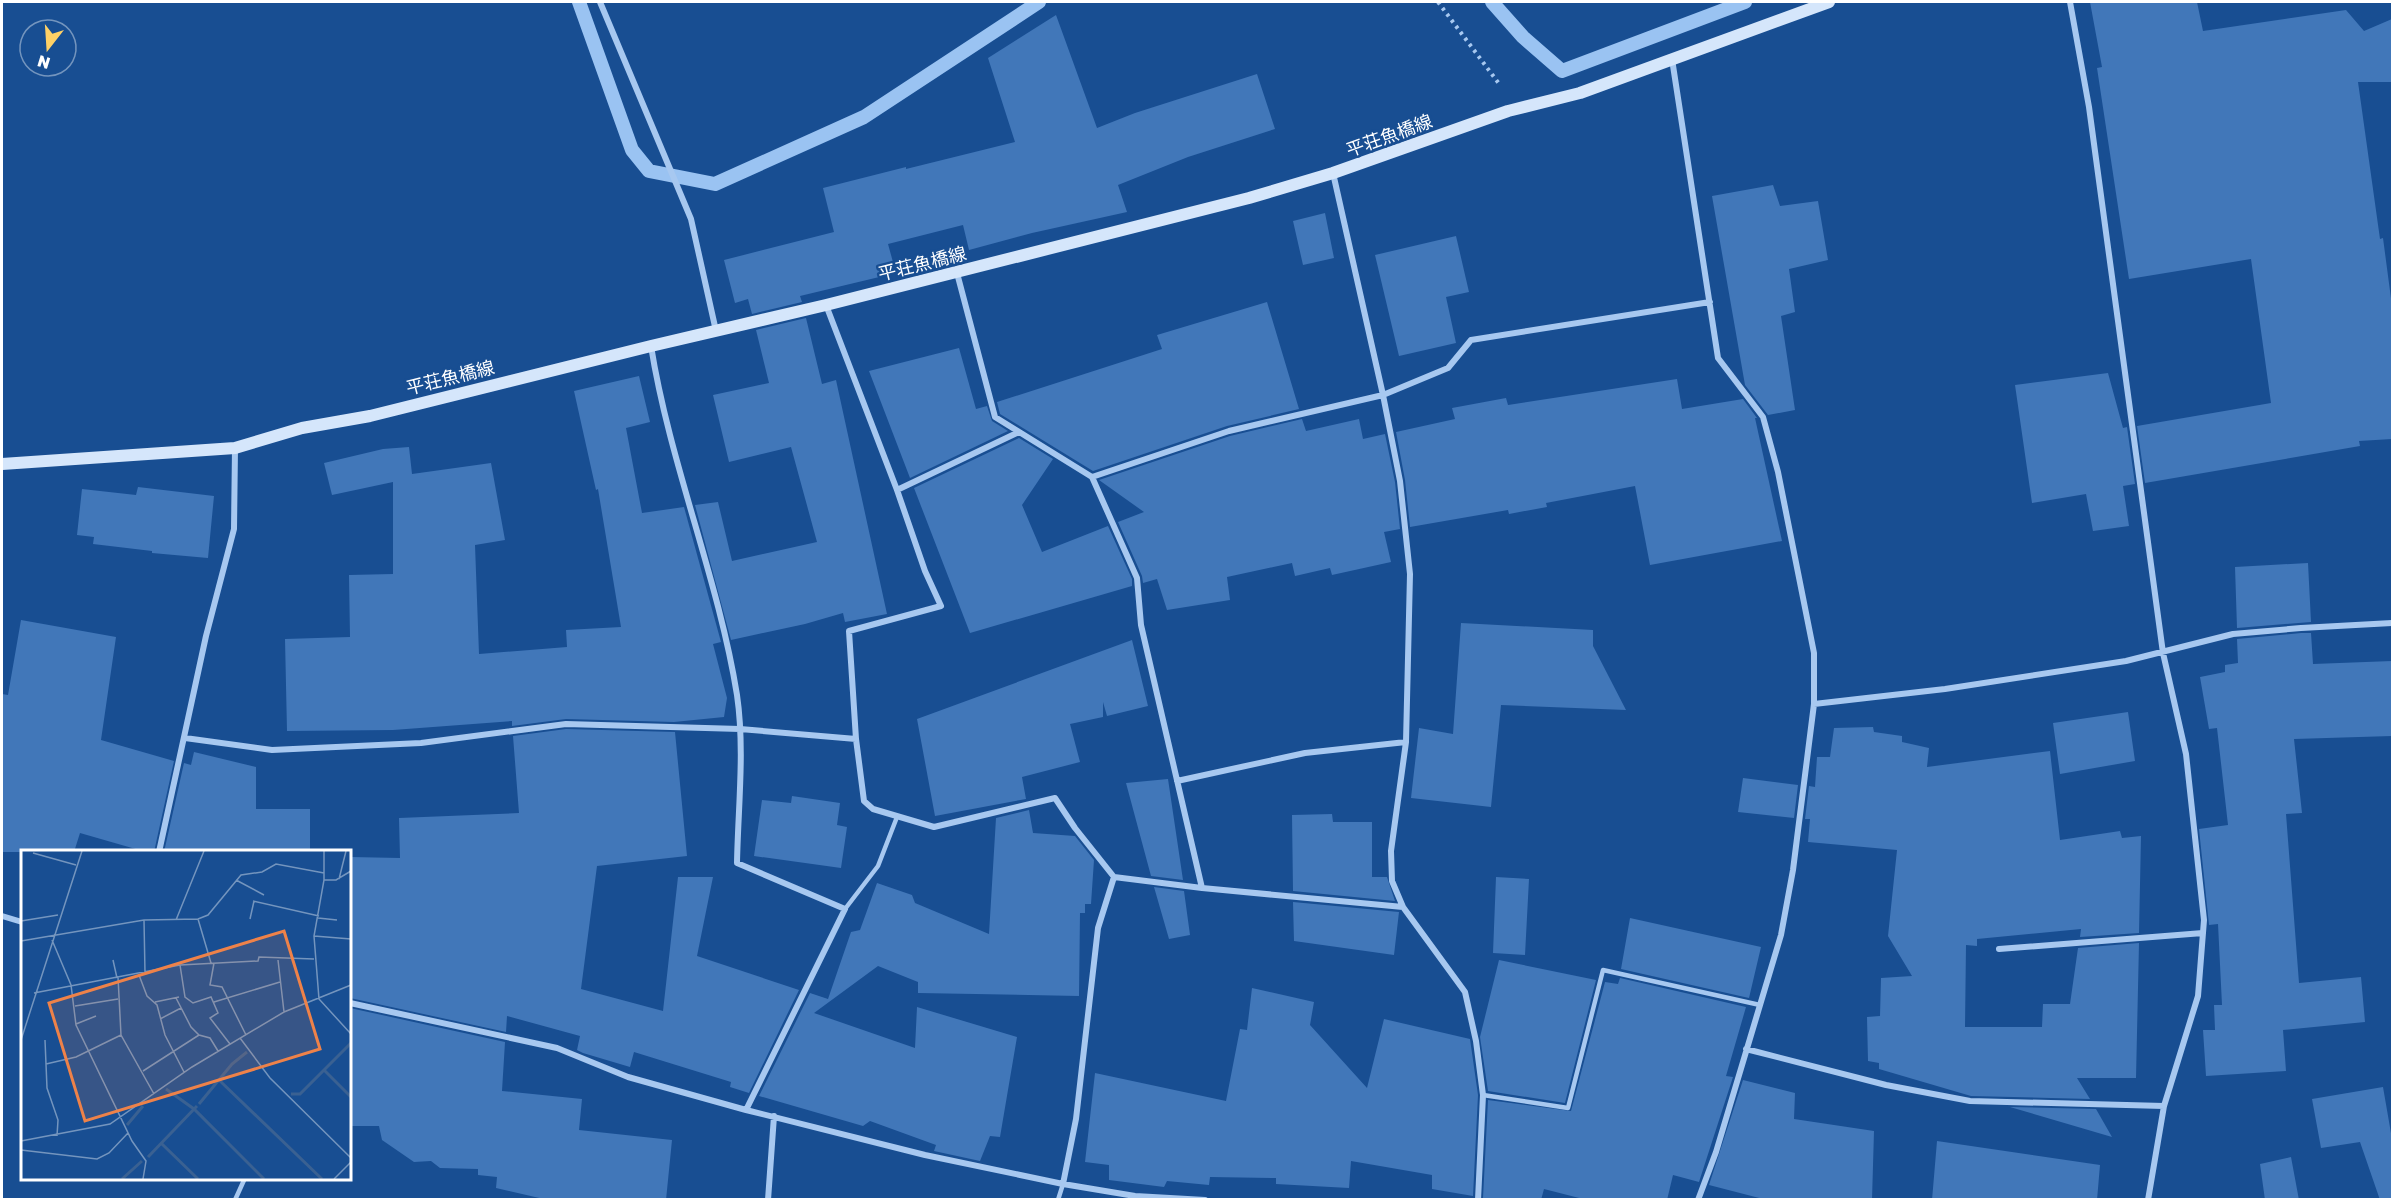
<svg xmlns="http://www.w3.org/2000/svg" width="2394" height="1201" viewBox="0 0 2394 1201" font-family="'Golos Text','Noto Sans JP',sans-serif">
  <style>
    .lines { fill: none; stroke-linecap: round; stroke-linejoin: round }
    .stream { stroke: #9ac3f2; stroke-width: 14 }
    .building { fill: #4177b9 }
    .path { stroke: #a7c8f0; stroke-width: 4; stroke-dasharray: 3 4.5; stroke-linecap: butt }
    .service { stroke: #a7c8f0; stroke-width: 4.5 }
    .minor { stroke: #a7c8f0; stroke-width: 6 }
    .secondary { stroke: #d5e6fb; stroke-width: 12 }
    .labels { text-anchor: middle; dominant-baseline: central; stroke-width: 5; stroke-linejoin: round; paint-order: stroke }
    .street-label { font-size: 18px; fill: #fff; stroke: #184e92 }
    .inset-river { fill: none; stroke: #3a6192; stroke-width: 3 }
    .inset-road { fill: none; stroke: #7495be; stroke-width: 1.5 }
    .view { fill: #ee8249; fill-opacity: 0.15; stroke: #ee8249; stroke-width: 3 }
    .inset-edge { fill: none; stroke: #fff; stroke-width: 3 }
  </style>
  <rect width="100%" height="100%" fill="#184e92"/>
  <g class="lines">
    <path class="stream" d="M 579,2 L 632,150 L 649,171 L 715,184 L 864,117 L 1039,2
      M 1492,2 L 1523,37 L 1562,71 L 1745,2"/>
  </g>
  <path class="building" d="M 2090,2 L 2197,2 L 2203,31 L 2346,10 L 2364,31 L 2392,19 L 2392,82 L 2358,82 L 2380,239 L 2383,238 L 2392,306 L 2392,439 L 2359,441 L 2360,446 L 2145,483 L 2137,426 L 2271,403 L 2251,259 L 2129,279 L 2097,68 L 2102,67 Z
    M 1056,15 L 1097,128 L 1135,113 L 1257,74 L 1275,129 L 1188,157 L 1118,185 L 1127,212 L 1032,233 L 969,250 L 963,225 L 888,244 L 896,273 L 800,296 L 802,302 L 752,314 L 748,299 L 735,303 L 724,260 L 834,232 L 823,188 L 906,167 L 906,169 L 1015,142 L 988,58 Z
    M 1773,185 L 1780,206 L 1818,201 L 1828,260 L 1789,269 L 1795,312 L 1781,316 L 1795,410 L 1768,415 L 1745,385 L 1712,196 Z
    M 1325,213 L 1334,258 L 1303,265 L 1293,221 Z
    M 1456,236 L 1469,292 L 1446,297 L 1456,343 L 1399,356 L 1375,255 Z
    M 1267,302 L 1299,409 L 1227,426 L 1093,471 L 1000,414 L 997,402 L 1162,349 L 1157,335 Z
    M 806,318 L 822,384 L 836,380 L 887,614 L 845,622 L 843,613 L 805,624 L 731,640 L 695,505 L 718,502 L 732,561 L 817,542 L 791,447 L 729,462 L 713,395 L 769,383 L 756,330 Z
    M 959,348 L 976,409 L 987,406 L 992,421 L 1008,431 L 910,478 L 869,371 Z
    M 2108,373 L 2123,428 L 2127,427 L 2135,484 L 2123,486 L 2129,526 L 2093,531 L 2086,494 L 2032,503 L 2015,385 Z
    M 639,376 L 650,422 L 626,428 L 642,513 L 684,507 L 721,642 L 713,644 L 727,698 L 724,717 L 674,722 L 566,719 L 512,726 L 512,721 L 393,730 L 287,731 L 285,639 L 350,637 L 349,575 L 393,574 L 393,482 L 332,495 L 324,463 L 383,449 L 409,447 L 412,474 L 491,463 L 505,540 L 475,545 L 479,654 L 567,647 L 566,630 L 621,627 L 598,489 L 596,490 L 574,391 Z
    M 1677,379 L 1682,409 L 1743,399 L 1757,418 L 1755,418 L 1782,541 L 1650,565 L 1635,486 L 1546,503 L 1547,507 L 1509,514 L 1508,510 L 1410,527 L 1405,480 L 1396,432 L 1455,419 L 1452,408 L 1506,398 L 1508,405 Z
    M 1302,419 L 1306,431 L 1359,419 L 1363,439 L 1385,434 L 1395,482 L 1400,529 L 1384,532 L 1391,562 L 1332,575 L 1330,568 L 1295,576 L 1292,563 L 1227,577 L 1230,600 L 1167,610 L 1157,579 L 1143,583 L 1142,576 L 1118,522 L 1144,512 L 1099,480 L 1230,436 Z
    M 1019,438 L 1053,459 L 1022,505 L 1042,552 L 1108,526 L 1132,579 L 1132,586 L 970,633 L 914,488 Z
    M 138,487 L 214,496 L 208,558 L 152,553 L 152,551 L 93,544 L 94,537 L 77,535 L 82,489 L 136,495 Z
    M 2308,563 L 2311,622 L 2237,628 L 2235,567 Z
    M 21,620 L 116,637 L 101,740 L 174,761 L 154,852 L 146,852 L 80,833 L 74,852 L 2,852 L 2,694 L 8,695 Z
    M 1461,623 L 1593,630 L 1593,646 L 1626,710 L 1501,705 L 1491,807 L 1411,798 L 1419,728 L 1453,734 Z
    M 2301,633 L 2311,633 L 2313,664 L 2392,661 L 2392,736 L 2294,739 L 2302,813 L 2286,814 L 2299,983 L 2361,977 L 2365,1022 L 2283,1030 L 2286,1071 L 2206,1076 L 2203,1030 L 2215,1030 L 2214,1005 L 2222,1005 L 2218,924 L 2209,925 L 2199,829 L 2228,825 L 2217,728 L 2209,729 L 2200,677 L 2225,672 L 2225,665 L 2238,663 L 2237,639 Z
    M 1132,640 L 1148,706 L 1107,716 L 1103,702 L 1103,717 L 1070,724 L 1080,762 L 1022,777 L 1026,799 L 935,816 L 917,719 Z
    M 2128,712 L 2135,761 L 2060,774 L 2053,723 Z
    M 1873,727 L 1874,732 L 1902,736 L 1902,742 L 1929,748 L 1927,767 L 2050,751 L 2060,840 L 2120,831 L 2122,838 L 2141,836 L 2139,933 L 2080,937 L 2081,929 L 1977,939 L 1977,946 L 1966,945 L 1965,1027 L 2042,1027 L 2043,1004 L 2070,1004 L 2078,948 L 2139,943 L 2136,1078 L 2077,1078 L 2090,1099 L 1971,1096 L 1879,1069 L 1879,1063 L 1868,1061 L 1867,1017 L 1880,1016 L 1881,978 L 1912,976 L 1888,936 L 1897,850 L 1808,842 L 1810,819 L 1805,819 L 1809,786 L 1815,787 L 1817,757 L 1830,757 L 1834,728 Z
    M 566,729 L 675,732 L 687,856 L 597,866 L 581,989 L 663,1011 L 678,877 L 713,877 L 697,956 L 799,990 L 749,1093 L 730,1087 L 731,1082 L 634,1052 L 630,1067 L 583,1053 L 577,1050 L 580,1036 L 507,1016 L 506,1032 L 350,998 L 350,857 L 400,858 L 399,818 L 519,813 L 513,736 Z
    M 194,752 L 256,767 L 256,809 L 310,809 L 310,852 L 164,852 L 184,763 L 191,765 Z
    M 1743,778 L 1798,785 L 1794,818 L 1738,812 Z
    M 1168,779 L 1183,880 L 1151,876 L 1126,783 Z
    M 792,796 L 840,803 L 837,825 L 847,827 L 841,868 L 754,856 L 762,800 L 791,803 Z
    M 1029,810 L 1033,833 L 1075,836 L 1094,860 L 1091,904 L 1085,904 L 1085,913 L 1080,913 L 1079,996 L 918,993 L 918,982 L 878,966 L 814,1013 L 915,1048 L 917,1007 L 1017,1037 L 1000,1137 L 990,1136 L 980,1161 L 934,1151 L 936,1145 L 870,1121 L 863,1126 L 759,1096 L 810,993 L 828,999 L 851,932 L 860,930 L 877,883 L 912,895 L 915,903 L 989,934 L 996,818 Z
    M 1332,814 L 1333,822 L 1372,822 L 1372,877 L 1387,877 L 1395,901 L 1293,891 L 1292,815 Z
    M 1496,877 L 1529,879 L 1525,955 L 1493,953 Z
    M 1154,887 L 1184,891 L 1190,935 L 1169,939 Z
    M 1293,902 L 1399,912 L 1394,955 L 1294,941 Z
    M 1630,918 L 1761,947 L 1749,998 L 1621,969 Z
    M 1499,960 L 1596,980 L 1565,1103 L 1488,1091 L 1480,1037 Z
    M 1620,978 L 1746,1007 L 1726,1076 L 1733,1077 L 1699,1182 L 1673,1175 L 1667,1200 L 1587,1200 L 1544,1189 L 1541,1200 L 1483,1198 L 1488,1100 L 1571,1111 L 1605,982 L 1618,984 Z
    M 1252,988 L 1314,1002 L 1310,1025 L 1367,1088 L 1384,1019 L 1470,1039 L 1478,1095 L 1473,1196 L 1432,1189 L 1432,1175 L 1351,1161 L 1349,1188 L 1276,1184 L 1276,1178 L 1210,1177 L 1209,1185 L 1167,1181 L 1164,1187 L 1109,1180 L 1109,1165 L 1085,1162 L 1095,1073 L 1226,1101 L 1240,1029 L 1247,1030 Z
    M 350,1008 L 505,1042 L 502,1091 L 582,1099 L 579,1130 L 672,1140 L 666,1200 L 548,1200 L 496,1188 L 497,1177 L 478,1175 L 478,1169 L 440,1168 L 431,1161 L 414,1162 L 382,1140 L 379,1126 L 350,1126 Z
    M 1743,1080 L 1795,1093 L 1794,1119 L 1874,1131 L 1872,1200 L 1767,1200 L 1709,1185 Z
    M 2383,1087 L 2392,1139 L 2392,1200 L 2380,1200 L 2360,1142 L 2321,1148 L 2312,1099 Z
    M 2010,1107 L 2096,1109 L 2112,1137 Z
    M 1937,1141 L 2100,1165 L 2097,1200 L 1932,1200 Z
    M 2291,1157 L 2299,1200 L 2265,1200 L 2260,1164 Z"/>
  <g class="lines">
    <path class="path" d="M 1438,2 L 1500,85"/>
    <path class="service" d="M 845,909 L 878,866 L 897,817
      M 1483,1095 L 1568,1108 L 1603,970 L 1760,1005
      M 235,1200 L 245,1178
      M 1058,1200 L 1063,1184"/>
    <path class="minor" d="M 600,2 L 691,219 L 716,331
      M 2070,2 L 2089,107 L 2163,653 L 2186,754 L 2204,920 L 2198,996 L 2164,1106 L 2148,1200
      M 1672,59 L 1718,358 L 1763,417 L 1778,472 L 1814,653 L 1814,704 L 1793,870 L 1781,935 L 1716,1152 L 1698,1200
      M 1333,173 L 1383,395 L 1400,481 L 1410,574 L 1406,742 L 1391,851 L 1392,881 L 1403,907 L 1465,992 L 1476,1041 L 1483,1095 L 1478,1200
      M 957,273 L 995,417 L 1092,477 L 1137,578 L 1141,625 L 1202,888
      M 826,305 L 897,490 L 925,571 L 941,606 L 849,631 L 856,739 L 864,801 L 873,809 L 934,827 L 1055,798 L 1075,828 L 1114,877 L 1098,928 L 1076,1119 L 1063,1184
      M 651,346 C 670,465 718,577 737,695 C 745,750 738,808 737,863 L 845,909 L 746,1110
      M 1092,477 L 1229,431 L 1383,395 L 1448,368 L 1471,340 L 1710,302
      M 897,490 L 1019,432
      M 1814,704 L 1945,689 L 2126,661 L 2233,634 L 2301,628 L 2392,623
      M 185,738 L 272,750 L 421,743 L 566,724 L 740,729 L 856,739
      M 1177,781 L 1305,753 L 1406,742
      M 159,852 L 206,636 L 234,529 L 235,448
      M 1114,877 L 1202,888 L 1403,907
      M 2,916 L 22,922
      M 1999,949 L 2203,933
      M 350,1003 L 557,1048 L 628,1077 L 746,1110 L 925,1155 L 1063,1184 L 1135,1196 L 1205,1200
      M 1746,1049 L 1886,1085 L 1970,1101 L 2164,1106
      M 768,1200 L 774,1116"/>
    <path class="secondary" d="M 2,464 L 235,448 L 302,428 L 370,416 L 651,346 L 826,305 L 1249,198 L 1333,173 L 1508,111 L 1580,93 L 1829,2"/>
  </g>
  <g class="labels">
    <g class="street-label">
      <text transform="translate(1389 135) rotate(-20)">平荘魚橋線</text>
      <text transform="translate(922 263) rotate(-14)">平荘魚橋線</text>
      <text transform="translate(450 377) rotate(-14)">平荘魚橋線</text>
    </g>
  </g>
  <g transform="translate(21 850)">
    <rect width="330" height="330" fill="#184e92"/>
    <path class="inset-river" d="M 303,220 L 330,247M 198,230 L 301,329M 145,239 L 173,259 L 243,329M 270,244 L 279,244 L 330,193M 178,254 L 211,214 L 226,202M 106,275 L 122,256M 141,294 L 177,329M 127,307 L 176,256M 101,329 L 121,311"/>
    <path class="inset-road" d="M 303,1 L 303,30 L 293,86 L 298,149 L 330,184M 12,3 L 55,15M 318,29 L 325,1M 215,30 L 243,45M 303,30 L 315,30 L 330,21M 232,51 L 298,66M 297,68 L 316,70M 177,69 L 190,113M 229,69 L 233,51M 123,70 L 124,123M 155,70 L 183,1M 0,71 L 37,65M 293,86 L 330,89M 31,90 L 50,135 L 55,175 L 111,291 L 125,311 L 122,329M 0,91 L 123,70 L 177,69 L 187,65 L 220,25 L 241,22 L 255,14 L 303,23M 92,110 L 96,128M 257,110 L 263,162M 193,113 L 189,135 L 201,137 L 225,185M 159,115 L 164,147 L 172,153 L 190,147 L 197,163 L 189,168 L 209,194M 118,125 L 126,146 L 136,155 L 144,185 L 163,222M 97,127 L 100,185 L 133,244M 13,143 L 159,115 L 237,111 L 238,107 L 293,109M 155,148 L 170,177 L 178,185 L 189,188 L 197,201M 134,152 L 158,147M 193,152 L 259,132M 54,156 L 97,149M 139,169 L 160,158M 55,174 L 75,166M 219,188 L 249,228 L 330,308M 0,190 L 61,1M 24,190 L 26,238 L 37,270 L 36,286M 25,214 L 55,207 L 100,185M 122,221 L 178,185M 0,291 L 89,274 L 171,217 L 263,162 L 330,135M 0,300 L 76,309 L 88,303 L 107,283M 313,329 L 330,312"/>
    <path class="view" d="M 263,81 L 299,199 L 64,271 L 28,153 Z"/>
    <rect width="330" height="330" class="inset-edge"/>
  </g>
  <rect width="2394" height="1201" fill="none" stroke="#ffffff" stroke-width="6"/>
  <g transform="translate(48 48) rotate(197)"><circle r="28" fill="#184e92" stroke="#7495be" stroke-width="1.5"/>
  <path d="M0-4.5L10 22L0 15L-10 22Z" fill="#ffd166"/>
  <text y="-9" font-size="16" font-weight="bold" text-anchor="middle" fill="#ffffff">N</text>
  </g>
</svg>
